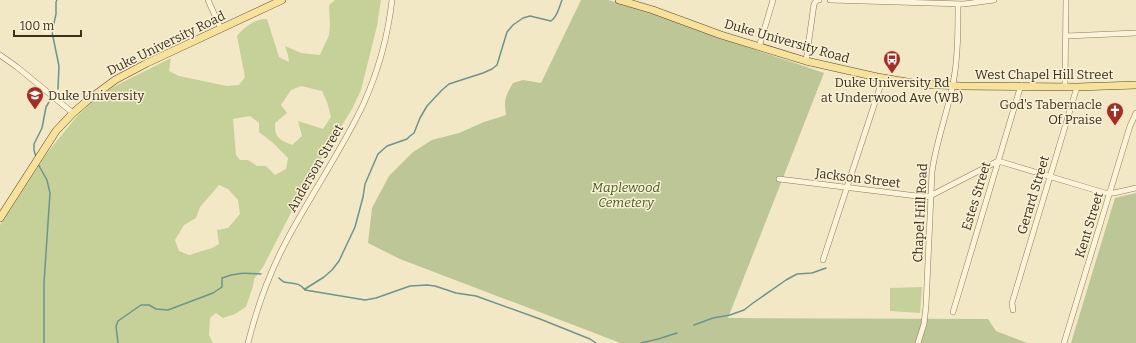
<svg xmlns="http://www.w3.org/2000/svg" width="1136" height="343" viewBox="0 0 1136 343" font-family="Bitter,serif">
  <style>
    .green { fill: #c5d198; fill-rule: evenodd }
    .cemetery { fill: #bcc697 }
    .lines { fill: none; stroke-linecap: round; stroke-linejoin: round }
    .stream { stroke: #6d948e; stroke-width: 1.5 }
    .minor-casing { stroke: #8e7a59; stroke-width: 6 }
    .major-casing { stroke: #5c472e; stroke-width: 8 }
    .minor { stroke: #fbf4d9; stroke-width: 5 }
    .major { stroke: #f7e29b; stroke-width: 7 }
    .labels { text-anchor: middle; dominant-baseline: central; stroke-width: 3; stroke-linejoin: round; paint-order: stroke }
    .street-label { font-size: 13px; fill: #3d301e; stroke: #f8f1d5 }
    .poi-label { font-size: 13px; fill: #3d301e; stroke: #f8f1d5 }
    .park-label { font-size: 13px; font-style: italic; fill: #485b23; stroke: #f8f1d5 }
  </style>
  <rect width="100%" height="100%" fill="#f2e8c5"/>
  <path class="green" d="M 335,0 L 381,0 L 377,26 L 361,90 L 352,109 L 323,156 L 312,178 L 296,203 L 263,267 L 254,279 L 253,286 L 246,307 L 235,314 L 223,318 L 216,313 L 210,318 L 209,335 L 213,343 L 0,343 L 0,225 L 47,153 L 78,115 L 93,101 L 113,87 L 171,58 L 169,71 L 179,76 L 227,86 L 239,85 L 245,77 L 237,36 C 243,28 256,18 267,19 L 279,57 L 289,62 L 288,55 L 285,46 L 301,53 L 320,55 L 329,35 L 330,25 L 329,5 ZM 301,86 L 322,91 L 327,102 L 331,117 L 323,129 L 298,121 L 302,136 L 292,145 C 280,140 274,138 275,123 L 287,113 L 281,105 L 291,90 ZM 250,116 L 259,123 L 259,132 L 272,142 L 288,158 L 286,169 L 275,175 L 266,166 L 257,166 L 248,160 L 240,160 L 236,155 L 233,119 ZM 219,185 L 228,189 L 238,200 L 240,214 L 228,228 L 217,230 L 219,244 L 212,248 L 189,255 L 179,251 L 175,240 L 184,225 L 196,218 L 200,207 Z
    M 922,287 L 920,313 L 890,311 L 890,288 Z"/>
  <path class="cemetery" d="M 581,0 L 608,0 L 653,13 L 764,53 L 798,64 L 824,73 L 728,318 L 988,319 L 996,331 L 1027,343 L 619,343 L 618,342 L 400,259 L 368,243 L 372,208 L 389,176 L 413,152 L 432,140 L 459,133 L 484,122 L 506,115 C 504,99 505,97 513,83 L 523,80 L 541,83 Z
    M 1136,193 L 1136,343 L 1071,343 L 1115,198 Z"/>
  <g class="lines">
    <path class="stream" d="M 57,0 L 56,2 L 56,14 L 52,32 L 59,66 L 58,89
      M 36,157 L 34,150 L 34,144 L 42,128 L 46,107 L 49,102
      M 38,164 L 47,180 L 50,193 L 44,283 L 44,343
      M 279,278 C 280,279 282,281 284,282 C 292,284 300,282 305,290 L 365,300 L 376,298 L 410,286 L 427,285 L 435,286 L 456,293 L 476,296 L 540,319 L 590,339 L 596,343
      M 303,288 L 305,289 L 324,277 L 332,270 L 339,261 L 355,227 L 363,197 L 365,184 L 378,154 L 387,146 L 407,139 L 410,136 L 414,133 L 420,118 L 427,106 L 442,90 L 449,84 L 483,73 L 492,69 L 497,65 L 507,32 L 513,25 L 523,18 L 530,16 L 551,21 C 558,16 559,7 562,0
      M 694,325 L 713,318 L 730,315 L 744,310 L 753,303 L 786,280 L 797,274 L 812,273 L 826,268
      M 118,343 L 116,326 L 118,321 L 141,305 L 149,305 L 156,309 L 168,310 L 213,293 L 222,287 L 222,278 C 236,272 246,273 261,274
      M 641,343 L 658,339 L 677,333"/>
    <g class="minor-casing">
      <path id="minor" d="M 208,0 L 221,29
        M 830,0 L 964,4 L 994,0
        M 1066,36 L 1136,33
        M 759,47 L 773,0
        M 0,55 L 17,67 L 73,113
        M 806,61 L 814,4 L 817,0 L 819,0
        M 1065,86 L 1066,0
        M 779,179 L 925,197 L 930,196 L 998,161 L 1105,193 L 1114,193 L 1136,188
        M 823,260 L 883,78
        M 1013,310 L 1012,303 L 1077,87
        M 953,312 L 1021,85
        M 248,343 C 257,307 270,271 288,238 C 312,193 341,151 363,105 C 378,72 388,36 392,0
        M 918,343 L 924,324 L 926,306 L 932,172 C 936,142 947,114 953,84 C 958,58 958,30 958,4
        M 1064,343 L 1130,126 L 1136,113"/>
    </g>
    <g class="major-casing">
      <path id="major" d="M 619,0 L 653,10 L 721,35 L 806,61 L 877,77 L 919,84 L 961,86 L 1077,87 L 1136,85
        M 0,218 L 56,131 L 73,113 L 88,100 L 115,80 L 147,63 L 282,0"/>
    </g>
    <use href="#minor" class="minor"/>
    <use href="#major" class="major"/>
  </g>
  <defs>
    <g id="bus-pin" transform="scale(0.9)"><path d="M0 17L-7.5 6A9.5 9.5 0 1 1 7.5 6Z" fill="#a22e24" stroke="#f8f1d5"/><path d="M-5-6H5V4H4V6H2V4H-2V6H-4V4H-5ZM-3.5-4V0h7V-4ZM-3.5 1.2v1.5H-2V1.2ZM2 1.2v1.5H3.5V1.2Z" fill="#fff"/></g>
    <g id="university-pin" transform="scale(0.9)"><path d="M0 17L-7.5 6A9.5 9.5 0 1 1 7.5 6Z" fill="#a22e24" stroke="#f8f1d5"/><path d="M0-5L7-2L0 1L-7-2ZM-4 1L0 2.5L4 1V4Q0 6-4 4Z" fill="#fff"/></g>
    <g id="church-pin" transform="scale(0.9)"><path d="M0 17L-7.5 6A9.5 9.5 0 1 1 7.5 6Z" fill="#a22e24" stroke="#f8f1d5"/><path d="M-1.2-6h2.4v3.5h3.3v2.4h-3.3V6h-2.4V-.1h-3.3v-2.4h3.3Z" fill="#fff"/></g>
  </defs>
  <g fill-rule="evenodd">
    <use href="#bus-pin" x="892" y="59"/>
    <use href="#university-pin" x="35" y="95"/>
    <use href="#church-pin" x="1115" y="111"/>
  </g>
  <g class="labels">
    <g class="street-label">
      <text transform="translate(787 41) rotate(16)">Duke University Road</text>
      <text transform="translate(166 43) rotate(-26)">Duke University Road</text>
      <text x="1044" y="74">West Chapel Hill Street</text>
      <text transform="translate(315 168) rotate(-60)">Anderson Street</text>
      <text transform="translate(858 178) rotate(7)">Jackson Street</text>
      <text transform="translate(1033 195) rotate(-73)">Gerard Street</text>
      <text transform="translate(976 196) rotate(-73)">Estes Street</text>
      <text transform="translate(920 213) rotate(-87)">Chapel Hill Road</text>
      <text transform="translate(1089 225) rotate(-73)">Kent Street</text>
    </g>
    <g class="poi-label">
      <text x="892" y="82">Duke University Rd<tspan x="892" dy="15">at Underwood Ave (WB)</tspan></text>
      <text x="48" y="95" text-anchor="start">Duke University</text>
      <text x="1102" y="104" text-anchor="end">God's Tabernacle<tspan x="1102" dy="15">Of Praise</tspan></text>
    </g>
    <g class="park-label">
      <text x="626" y="187">Maplewood<tspan x="626" dy="15">Cemetery</tspan></text>
    </g>
  </g>
  <path d="M14 30v6h67v-6" fill="none" stroke="#3d301e" stroke-width="2"/>
  <text x="20" y="30" font-size="12" fill="#3d301e" stroke="#f8f1d5" stroke-width="3" paint-order="stroke">100 m</text>
</svg>
